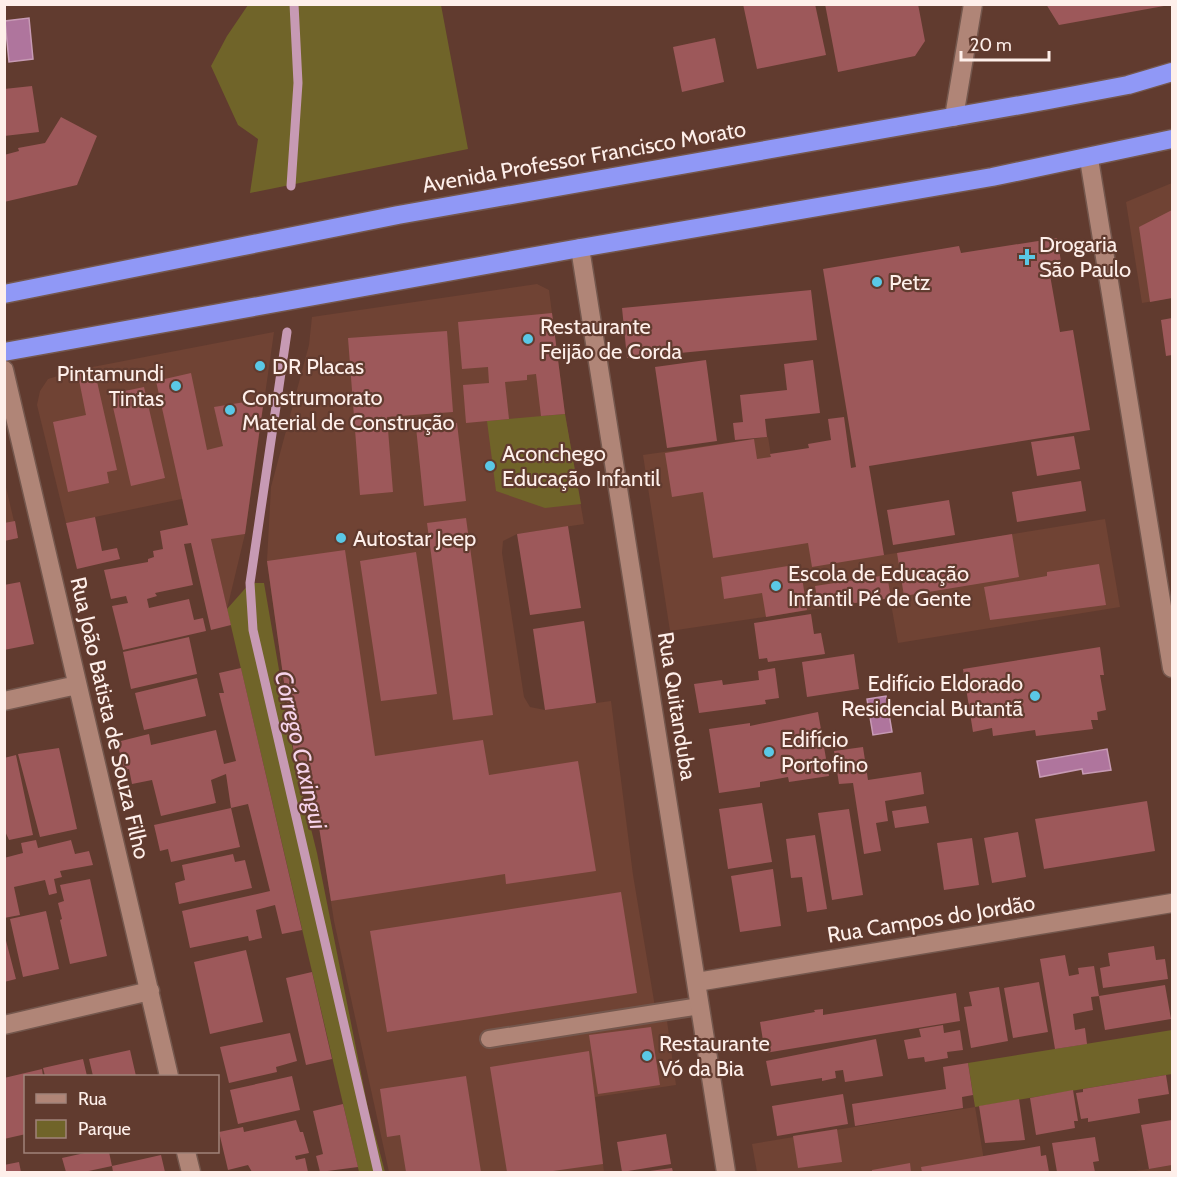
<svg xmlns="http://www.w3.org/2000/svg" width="1177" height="1177" viewBox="0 0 1177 1177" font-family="Cabin,sans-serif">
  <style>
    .built { fill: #704334 }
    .green { fill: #706429 }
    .water { fill: #af759d; stroke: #c79ab4; stroke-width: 1.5 }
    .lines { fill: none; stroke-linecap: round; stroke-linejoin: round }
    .stream { stroke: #c79ab4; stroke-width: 9 }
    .building { fill: #9d585a }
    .lane-casing { stroke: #74574d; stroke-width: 20 }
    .street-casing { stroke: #74574d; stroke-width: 21 }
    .highway-casing { stroke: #74574d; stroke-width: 21 }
    .lane { stroke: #b08577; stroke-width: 16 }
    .street { stroke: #b08577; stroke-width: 18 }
    .highway { stroke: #9098f6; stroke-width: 18 }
    .poi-dot { fill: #5ac8e6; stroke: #613b2f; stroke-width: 2 }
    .labels { text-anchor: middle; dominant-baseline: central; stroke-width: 4.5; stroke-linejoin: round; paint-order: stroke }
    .street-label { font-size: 22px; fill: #feefea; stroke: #613b2f }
    .poi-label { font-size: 22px; fill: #feefea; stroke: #613b2f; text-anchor: start }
    .water-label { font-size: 24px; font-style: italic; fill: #f6d3ea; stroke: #613b2f }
  </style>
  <rect width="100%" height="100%" fill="#613b2f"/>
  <path class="built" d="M 1172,183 L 1172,298 L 1142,303 L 1126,202 Z
    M 537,284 L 549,290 L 565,414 L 584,524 L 517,534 L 503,541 L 502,553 L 524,697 L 530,707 L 545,710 L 611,701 L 633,875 L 655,1007 L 485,1032 L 487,1048 L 667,1021 L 676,1085 L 595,1097 L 604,1172 L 389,1172 L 334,921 L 310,766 L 296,768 L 267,561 L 271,487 L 309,345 L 312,317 Z
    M 274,332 L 245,534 L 227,609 L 201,495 L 66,523 L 37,405 L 40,391 L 48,379 L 77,370 Z
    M 768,437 L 775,481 L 884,555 L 1105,519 L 1120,607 L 898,643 L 890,598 L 670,631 L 643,455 Z
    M 4,479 L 18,538 L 5,541 L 4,541 Z
    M 975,1107 L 986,1172 L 757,1172 L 752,1144 Z
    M 1172,1165 L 1172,1172 L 1129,1172 L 1149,1169 Z"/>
  <path class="green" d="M 248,5 L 441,5 L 468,149 L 250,193 L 258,139 L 238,125 L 211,66 L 227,36 Z
    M 565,414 L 581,504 L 545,508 L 496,491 L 487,421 Z
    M 250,583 L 264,583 L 296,768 L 317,853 L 368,1108 L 385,1172 L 359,1172 L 227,609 Z
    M 1172,1030 L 1172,1074 L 975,1107 L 968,1063 Z"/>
  <path class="water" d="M 29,18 L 33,59 L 9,62 L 5,21 Z
    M 886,696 L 892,732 L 873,735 L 867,699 Z
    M 1107,749 L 1111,770 L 1083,774 L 1082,769 L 1040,777 L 1037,761 Z"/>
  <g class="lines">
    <path class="stream" d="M 291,186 L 298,83 L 294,4
      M 287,332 L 250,583 L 253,630 L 378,1172"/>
  </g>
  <path class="building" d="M 743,4 L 815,4 L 826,55 L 757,69 Z
    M 825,4 L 918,4 L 925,41 L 915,56 L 838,72 Z
    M 1046,4 L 1164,4 L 1164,6 L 1059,25 Z
    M 715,38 L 724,82 L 682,92 L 673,47 Z
    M 32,86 L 39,132 L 4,136 L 4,89 Z
    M 61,117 L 97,136 L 77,185 L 4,202 L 4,155 L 19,151 L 18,148 L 45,143 Z
    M 1172,210 L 1172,298 L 1150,302 L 1139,227 Z
    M 1057,238 L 1063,273 L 1050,275 L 1060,332 L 1073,330 L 1090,430 L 869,466 L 884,555 L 812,567 L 808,543 L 713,558 L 703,492 L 672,497 L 665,453 L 754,439 L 757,459 L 771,457 L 770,454 L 809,448 L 808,444 L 831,440 L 828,419 L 844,417 L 851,468 L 856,467 L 823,269 L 959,246 L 961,253 Z
    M 811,290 L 817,340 L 627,358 L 622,308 Z
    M 552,313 L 565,414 L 541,416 L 536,374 L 527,375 L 527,380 L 505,382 L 509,419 L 466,423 L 463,385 L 489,383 L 488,367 L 462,369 L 458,322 Z
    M 1172,318 L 1172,355 L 1166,356 L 1161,320 Z
    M 447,331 L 453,412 L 387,417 L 393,492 L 360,495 L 348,338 Z
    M 706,360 L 717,441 L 667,448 L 655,367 Z
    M 813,360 L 820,413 L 765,419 L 767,437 L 735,440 L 733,423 L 743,422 L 740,395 L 787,390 L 784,364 Z
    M 94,368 L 117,470 L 107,472 L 109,483 L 68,492 L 53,422 L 86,415 L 77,370 Z
    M 191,373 L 207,450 L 223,446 L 214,407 L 264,399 L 245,534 L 211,539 L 231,625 L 211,630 L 191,543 L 184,544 L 193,585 L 155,593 L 157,596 L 147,599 L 149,608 L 189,599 L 194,620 L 203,618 L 206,631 L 123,650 L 112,606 L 128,603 L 126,596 L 111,599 L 104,570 L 148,562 L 148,559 L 154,557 L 153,551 L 163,549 L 160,531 L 188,525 L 156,381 Z
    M 144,387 L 165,478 L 131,486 L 110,394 Z
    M 457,423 L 466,501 L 424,506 L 416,427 Z
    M 1074,436 L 1080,469 L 1037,476 L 1031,442 Z
    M 1081,481 L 1086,511 L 1017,522 L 1012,492 Z
    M 949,500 L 955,535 L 893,545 L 887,510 Z
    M 95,517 L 102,551 L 117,548 L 120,559 L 77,569 L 66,523 Z
    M 466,518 L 493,715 L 453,720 L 427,523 Z
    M 15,521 L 18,538 L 4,541 L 4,523 Z
    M 568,526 L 581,608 L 530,615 L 517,534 Z
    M 1012,534 L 1019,577 L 904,596 L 897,553 Z
    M 345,550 L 375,756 L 483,740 L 489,775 L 578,761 L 596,871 L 506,884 L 505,874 L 331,901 L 309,766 L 296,768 L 267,561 Z
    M 416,552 L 437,694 L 381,701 L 360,561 Z
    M 800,564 L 807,610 L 766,617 L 762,593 L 724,599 L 721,577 Z
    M 1099,564 L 1106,605 L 990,620 L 984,587 L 1047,576 L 1047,572 Z
    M 887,575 L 891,598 L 819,608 L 815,586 Z
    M 20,582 L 34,644 L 4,650 L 4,585 Z
    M 811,614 L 814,634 L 821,633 L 825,654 L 768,662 L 767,658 L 759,659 L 754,623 Z
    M 584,621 L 596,703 L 545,710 L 533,629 Z
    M 189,637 L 197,674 L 131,689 L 123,652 Z
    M 1100,647 L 1104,675 L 1100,675 L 1106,710 L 1097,712 L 1098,720 L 1091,720 L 1093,729 L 1036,736 L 1035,730 L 993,736 L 992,728 L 973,732 L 963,669 Z
    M 854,654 L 859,689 L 807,697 L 802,662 Z
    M 241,668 L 302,930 L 282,934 L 275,905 L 256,910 L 262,938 L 249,941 L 248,936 L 190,948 L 182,911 L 270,891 L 248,804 L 231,808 L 226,774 L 211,780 L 216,803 L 161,816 L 152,780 L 132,784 L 129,769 L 124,770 L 117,742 L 149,734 L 151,745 L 216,730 L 224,764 L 236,761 L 219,693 L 224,693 L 219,673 Z
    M 775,668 L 779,698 L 765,700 L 766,704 L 699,713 L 694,684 L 722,680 L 723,685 L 759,680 L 758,671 Z
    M 197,678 L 206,716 L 144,730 L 135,693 Z
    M 818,712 L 829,776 L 789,782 L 788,777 L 760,782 L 760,787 L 719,793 L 709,729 L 750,723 L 750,726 Z
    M 863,747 L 868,780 L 921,772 L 924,794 L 885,801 L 888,821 L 876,823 L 881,851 L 864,854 L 853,783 L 839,784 L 834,751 Z
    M 59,748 L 77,829 L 40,837 L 18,754 Z
    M 16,755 L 33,835 L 9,840 L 4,829 L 4,758 Z
    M 1147,801 L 1155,851 L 1044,869 L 1035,819 Z
    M 762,803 L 772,862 L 728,869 L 719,809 Z
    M 926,806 L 929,823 L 895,828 L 892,811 Z
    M 231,808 L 240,847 L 171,862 L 168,849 L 160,851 L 154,825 Z
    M 849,809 L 863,895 L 832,900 L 818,813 Z
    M 1018,832 L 1026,877 L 992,883 L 984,838 Z
    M 815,835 L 827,909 L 807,912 L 802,877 L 791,878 L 786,839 Z
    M 972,838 L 979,885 L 944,890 L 937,843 Z
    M 36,840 L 38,848 L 71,840 L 75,854 L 89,851 L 93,865 L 60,871 L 62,877 L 54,879 L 57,893 L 49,895 L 45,880 L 14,887 L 20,915 L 4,918 L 4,858 L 23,853 L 21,843 Z
    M 233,854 L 235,862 L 245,860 L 252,888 L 179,904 L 175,883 L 185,880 L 182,865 Z
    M 773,869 L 781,926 L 740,932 L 731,876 Z
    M 90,879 L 107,956 L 70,964 L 60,920 L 62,919 L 58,903 L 64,901 L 60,885 Z
    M 621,892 L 637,993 L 387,1032 L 370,931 Z
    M 46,911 L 59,969 L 23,977 L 10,919 Z
    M 4,933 L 16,979 L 4,982 Z
    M 1154,946 L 1156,960 L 1165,959 L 1168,979 L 1103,988 L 1100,968 L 1110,966 L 1108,953 Z
    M 246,950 L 263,1022 L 210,1034 L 194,962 Z
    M 1065,955 L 1069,976 L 1079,974 L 1078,968 L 1094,966 L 1099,996 L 1091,997 L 1093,1010 L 1073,1014 L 1075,1030 L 1085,1028 L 1087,1044 L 1055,1049 L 1040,959 Z
    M 312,972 L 332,1059 L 306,1065 L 286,978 Z
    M 1039,982 L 1048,1032 L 1013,1038 L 1004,988 Z
    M 1165,985 L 1171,1019 L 1105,1030 L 1099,996 Z
    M 999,987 L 1008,1041 L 971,1048 L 964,1007 L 972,1006 L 969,992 Z
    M 956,993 L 960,1021 L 765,1053 L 760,1022 L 815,1012 L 814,1010 L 823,1009 L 823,1015 Z
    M 943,1025 L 944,1033 L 960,1030 L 963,1050 L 947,1052 L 948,1058 L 925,1062 L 924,1057 L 908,1059 L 904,1040 L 921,1037 L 919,1029 Z
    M 651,1027 L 660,1085 L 598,1094 L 589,1035 Z
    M 290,1033 L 297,1061 L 276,1067 L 277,1072 L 229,1083 L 220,1047 Z
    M 876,1039 L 883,1076 L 845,1082 L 843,1070 L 835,1071 L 836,1078 L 822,1081 L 822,1078 L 771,1086 L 766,1061 Z
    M 130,1050 L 136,1076 L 93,1076 L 89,1059 Z
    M 589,1051 L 603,1164 L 546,1172 L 507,1172 L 490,1067 Z
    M 83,1059 L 87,1076 L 45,1076 L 43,1068 Z
    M 968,1063 L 973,1095 L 962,1097 L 963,1108 L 855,1126 L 852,1104 L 946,1089 L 943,1067 Z
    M 42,1069 L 43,1076 L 26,1076 L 26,1134 L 4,1139 L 4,1078 Z
    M 1166,1075 L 1169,1094 L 1138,1099 L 1140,1113 L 1088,1122 L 1088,1118 L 1081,1119 L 1076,1093 L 1083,1092 L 1083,1089 Z
    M 292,1076 L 300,1110 L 238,1124 L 230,1090 Z
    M 466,1076 L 481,1172 L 406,1172 L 400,1135 L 387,1137 L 380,1089 Z
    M 1073,1090 L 1078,1121 L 1074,1121 L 1075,1128 L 1036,1135 L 1030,1098 Z
    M 843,1094 L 848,1124 L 777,1136 L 772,1106 Z
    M 1019,1099 L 1025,1140 L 985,1143 L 979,1106 Z
    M 343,1104 L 358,1167 L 320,1172 L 316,1156 L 323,1154 L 313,1111 Z
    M 296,1120 L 300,1132 L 303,1132 L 309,1153 L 295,1156 L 296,1160 L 305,1158 L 308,1172 L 252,1172 L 248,1165 L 228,1170 L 219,1132 L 243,1127 L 244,1132 Z
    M 1172,1120 L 1172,1165 L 1149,1169 L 1141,1125 Z
    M 837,1129 L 842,1162 L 798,1168 L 793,1136 Z
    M 666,1134 L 671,1164 L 622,1172 L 617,1142 Z
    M 1095,1137 L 1099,1161 L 1093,1162 L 1095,1172 L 1057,1172 L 1052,1143 Z
    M 1040,1146 L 1041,1156 L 1046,1155 L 1049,1172 L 922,1172 L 921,1167 Z
    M 89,1152 L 109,1152 L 112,1166 L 84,1172 L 66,1172 L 62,1158 Z
    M 161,1155 L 165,1172 L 113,1172 L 112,1166 Z
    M 19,1162 L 21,1172 L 4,1172 L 4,1165 Z
    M 910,1163 L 911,1172 L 872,1172 L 872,1170 Z
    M 672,1168 L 673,1172 L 650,1172 L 650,1171 Z"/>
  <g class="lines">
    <g class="lane-casing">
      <path id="lane" d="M 489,1039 L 700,1006"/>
    </g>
    <g class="street-casing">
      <path id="street" d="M 954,117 L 973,4
        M 1089,159 L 1172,668
        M 580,248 L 726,1172
        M 4,370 L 169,1076
        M 4,701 L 77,685
        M 697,982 L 1172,903
        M 4,1025 L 150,991
        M 186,1152 L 191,1172"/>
    </g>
    <g class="highway-casing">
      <path id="highway" d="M 4,294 L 398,215 L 1049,100 L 1128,85 L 1172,72
        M 4,352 L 580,248 L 992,177 L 1172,139"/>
    </g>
    <use href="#lane" class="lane"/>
    <use href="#street" class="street"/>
    <use href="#highway" class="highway"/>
  </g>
  <g class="poi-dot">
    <path d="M1024 248h6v6h6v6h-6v6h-6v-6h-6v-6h6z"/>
    <circle cx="877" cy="282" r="6"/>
    <circle cx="528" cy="339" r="6"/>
    <circle cx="260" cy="366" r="6"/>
    <circle cx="176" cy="386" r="6"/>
    <circle cx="230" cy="410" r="6"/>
    <circle cx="490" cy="466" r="6"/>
    <circle cx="341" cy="538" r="6"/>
    <circle cx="776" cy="586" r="6"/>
    <circle cx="1035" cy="696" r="6"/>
    <circle cx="769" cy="752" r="6"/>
    <circle cx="647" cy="1056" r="6"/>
  </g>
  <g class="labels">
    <g class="street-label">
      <text transform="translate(584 157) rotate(-10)">Avenida Professor Francisco Morato</text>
      <text transform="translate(677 706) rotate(81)">Rua Quitanduba</text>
      <text transform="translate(110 718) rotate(77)">Rua João Batista de Souza Filho</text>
      <text transform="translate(931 919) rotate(-9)">Rua Campos do Jordão</text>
    </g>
    <g class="poi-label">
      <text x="1039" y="244">Drogaria<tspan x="1039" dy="25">São Paulo</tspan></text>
      <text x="889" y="282">Petz</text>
      <text x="540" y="326">Restaurante<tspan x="540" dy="25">Feijão de Corda</tspan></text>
      <text x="272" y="366">DR Placas</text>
      <text x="164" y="373" text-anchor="end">Pintamundi<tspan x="164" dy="25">Tintas</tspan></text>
      <text x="242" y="397">Construmorato<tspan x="242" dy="25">Material de Construção</tspan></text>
      <text x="502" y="453">Aconchego<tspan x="502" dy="25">Educação Infantil</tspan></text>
      <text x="353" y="538">Autostar Jeep</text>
      <text x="788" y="573">Escola de Educação<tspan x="788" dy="25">Infantil Pé de Gente</tspan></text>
      <text x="1023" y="683" text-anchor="end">Edifício Eldorado<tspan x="1023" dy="25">Residencial Butantã</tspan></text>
      <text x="781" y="739">Edifício<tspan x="781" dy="25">Portofino</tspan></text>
      <text x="659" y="1043">Restaurante<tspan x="659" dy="25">Vó da Bia</tspan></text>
    </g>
    <g class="water-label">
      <text transform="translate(301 750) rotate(77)">Córrego Caxingui</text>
    </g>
  </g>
  <rect width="1177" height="1177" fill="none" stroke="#feefea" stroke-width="12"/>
  <rect x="24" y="1075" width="195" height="78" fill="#613b2f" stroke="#a0837a" stroke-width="1.5"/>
  <rect x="36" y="1094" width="30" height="9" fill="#b08577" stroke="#a0837a" stroke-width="1.5"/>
  <text x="78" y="1105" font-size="18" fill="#feefea">Rua</text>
  <rect x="36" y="1120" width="30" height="18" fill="#706429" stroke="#a0837a" stroke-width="1.5"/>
  <text x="78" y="1135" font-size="18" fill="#feefea">Parque</text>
  <path d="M961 51v9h88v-9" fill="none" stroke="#feefea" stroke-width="3"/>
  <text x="970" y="51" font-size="18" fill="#feefea" stroke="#613b2f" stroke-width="4.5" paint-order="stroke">20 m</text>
</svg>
